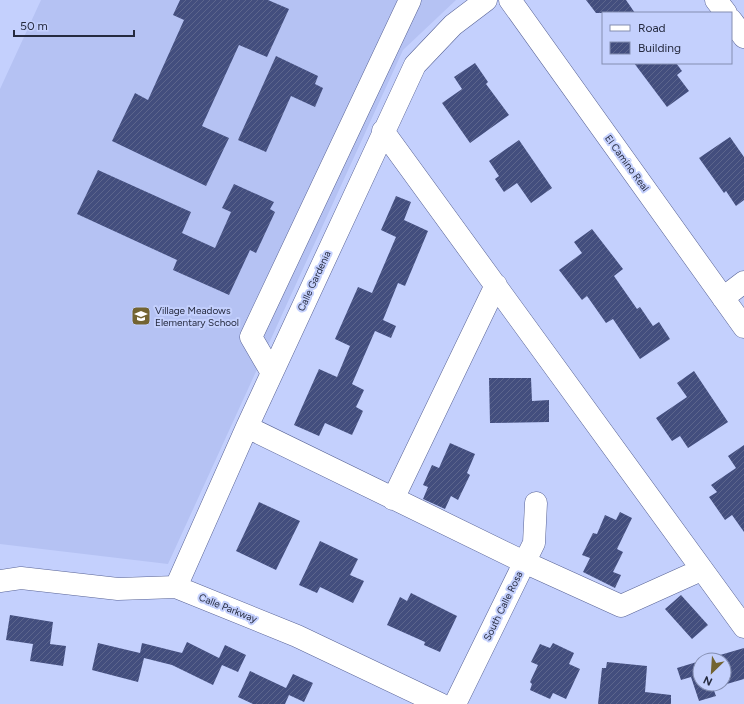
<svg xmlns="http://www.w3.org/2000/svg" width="744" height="704" viewBox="0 0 744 704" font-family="Figtree,sans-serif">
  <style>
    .built { fill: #b5c2f3 }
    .building { fill: url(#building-hatch) }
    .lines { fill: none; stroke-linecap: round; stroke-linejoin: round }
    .minor-casing { stroke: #586396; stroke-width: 23 }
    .minor { stroke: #fff; stroke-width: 22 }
    .labels { text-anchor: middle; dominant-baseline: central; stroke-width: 4; stroke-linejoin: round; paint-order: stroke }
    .street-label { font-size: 10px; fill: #252a3f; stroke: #c4d0fd }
    .poi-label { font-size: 10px; fill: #252a3f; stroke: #c4d0fd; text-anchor: start }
  </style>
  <defs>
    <pattern id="building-hatch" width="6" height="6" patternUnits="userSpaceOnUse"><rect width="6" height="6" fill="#434e7e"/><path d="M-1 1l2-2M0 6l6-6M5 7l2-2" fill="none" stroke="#5c658c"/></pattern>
  </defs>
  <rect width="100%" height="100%" fill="#c4d0fd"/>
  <path class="built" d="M 41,0 L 456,0 L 403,50 L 168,564 L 0,544 L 0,89 Z"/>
  <path class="building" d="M 180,0 L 268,0 L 289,9 L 267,57 L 239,45 L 202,126 L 229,138 L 206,186 L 112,141 L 135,93 L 148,100 L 184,20 L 173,15 Z
    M 586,0 L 626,0 L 635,13 L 596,13 Z
    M 276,56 L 318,76 L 315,84 L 323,88 L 315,107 L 291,96 L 266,152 L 238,140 Z
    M 475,63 L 488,82 L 486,84 L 509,115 L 470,143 L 442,103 L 462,89 L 454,77 Z
    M 634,63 L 676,63 L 682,71 L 677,75 L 689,91 L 667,107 Z
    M 730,137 L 744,157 L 744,200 L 736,206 L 726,191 L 724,193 L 699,158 Z
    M 519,140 L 552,188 L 531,203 L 517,183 L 504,192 L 495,179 L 499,176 L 489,161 Z
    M 98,170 L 191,212 L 182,233 L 215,248 L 231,212 L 222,208 L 234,184 L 274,202 L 270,209 L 275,212 L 256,253 L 250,250 L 229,295 L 173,270 L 177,260 L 77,214 Z
    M 396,196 L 411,202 L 404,220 L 428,231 L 405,286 L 398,283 L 383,320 L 396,326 L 391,338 L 375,331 L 352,384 L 364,390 L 356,407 L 363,411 L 352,435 L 325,423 L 319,436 L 294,425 L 319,369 L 337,377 L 350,346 L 335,339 L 358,287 L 372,293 L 396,237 L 381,230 Z
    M 592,229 L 623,269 L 614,276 L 637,309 L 640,307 L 653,326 L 659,322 L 670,339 L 640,359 L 613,319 L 606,323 L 587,296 L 582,300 L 559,270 L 582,253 L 574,242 Z
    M 694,371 L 728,422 L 688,448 L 680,436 L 672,441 L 656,418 L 687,397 L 677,383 Z
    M 489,378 L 531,378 L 532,401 L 549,400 L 549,422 L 490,423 Z
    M 450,443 L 475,454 L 467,473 L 470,475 L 458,500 L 451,496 L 445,509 L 423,499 L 428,487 L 423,485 L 432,465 L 439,468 Z
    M 744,445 L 744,532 L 732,515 L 725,520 L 709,497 L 717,492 L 711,485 L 736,468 L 728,456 Z
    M 259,502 L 300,521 L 276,570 L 236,551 Z
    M 620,512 L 632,518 L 617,549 L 623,552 L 613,572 L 621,575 L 615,588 L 583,572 L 590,558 L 582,555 L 593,533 L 597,534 L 605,515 L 616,520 Z
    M 320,541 L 358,559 L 350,575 L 364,581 L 353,603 L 320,587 L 317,593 L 299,585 Z
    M 411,593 L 457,616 L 440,652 L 424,645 L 425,642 L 387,625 L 400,597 L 407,601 Z
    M 681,595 L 708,625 L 692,639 L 665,609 Z
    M 10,615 L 53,622 L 50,644 L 66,646 L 63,666 L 30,661 L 33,644 L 6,640 Z
    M 187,642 L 219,658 L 225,645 L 246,655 L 238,672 L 222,665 L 213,685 L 172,665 L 144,658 L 138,682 L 92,670 L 98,643 L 140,653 L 142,643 L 182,653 Z
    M 553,643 L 574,653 L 569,664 L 580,669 L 566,699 L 553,693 L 550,699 L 530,690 L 532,684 L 530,682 L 538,665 L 531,662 L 540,644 L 550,648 Z
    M 744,648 L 744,679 L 713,688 L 716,696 L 699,701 L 691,677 L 681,680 L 677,668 L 700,661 L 700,684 L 724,684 L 724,660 L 703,660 Z
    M 607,662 L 647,666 L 645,692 L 671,695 L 671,704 L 598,704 L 602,668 L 606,668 Z
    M 250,671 L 286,688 L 293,674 L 313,683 L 304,702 L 289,695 L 285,704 L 253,704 L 238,697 Z"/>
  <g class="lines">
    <g class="minor-casing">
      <path id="minor" d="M 510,0 L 744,327
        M 716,0 L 726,13
        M 731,20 L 744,37
        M 383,131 L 744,627
        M 723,298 L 744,282
        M 272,373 L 251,337 L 410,0
        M 247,427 L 524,562 L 621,606 L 701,570
        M 393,499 L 496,285
        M 0,581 L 21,578 L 118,589 L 176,587 L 297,636 L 440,704
        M 176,587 L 247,427 L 415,65 L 453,25 L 486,0
        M 455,704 L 534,543 L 536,503"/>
    </g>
    <use href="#minor" class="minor"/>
  </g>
  <defs>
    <g id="school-square" transform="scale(1)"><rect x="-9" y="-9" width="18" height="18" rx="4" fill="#736432" stroke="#c4d0fd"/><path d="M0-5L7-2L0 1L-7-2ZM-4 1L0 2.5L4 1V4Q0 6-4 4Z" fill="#fff"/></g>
  </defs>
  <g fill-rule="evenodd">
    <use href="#school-square" x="141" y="316"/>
  </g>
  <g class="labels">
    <g class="street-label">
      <text transform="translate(627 163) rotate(54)">El Camino Real</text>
      <text transform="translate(314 281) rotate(-65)">Calle Gardenia</text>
      <text transform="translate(503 606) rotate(-64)">South Calle Rosa</text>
      <text transform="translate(228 608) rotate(22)">Calle Parkway</text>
    </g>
    <g class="poi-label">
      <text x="155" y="310">Village Meadows<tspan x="155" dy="12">Elementary School</tspan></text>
    </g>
  </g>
  <rect x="602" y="12" width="130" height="52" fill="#c4d0fd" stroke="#848eb1"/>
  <rect x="610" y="25" width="20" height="6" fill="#ffffff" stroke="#848eb1"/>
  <text x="638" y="32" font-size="12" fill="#252a3f">Road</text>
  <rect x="610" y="42" width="20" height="12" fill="url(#building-hatch)" stroke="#848eb1"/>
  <text x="638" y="52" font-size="12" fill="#252a3f">Building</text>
  <g transform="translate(712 672) rotate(205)"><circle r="19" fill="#c4d0fd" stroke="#848eb1"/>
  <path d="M0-3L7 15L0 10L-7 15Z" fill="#736432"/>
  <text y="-6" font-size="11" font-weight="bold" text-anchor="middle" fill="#252a3f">N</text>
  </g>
  <path d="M14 30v6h120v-6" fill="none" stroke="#252a3f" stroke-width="2"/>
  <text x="20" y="30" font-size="12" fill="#252a3f" stroke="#c4d0fd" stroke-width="3" paint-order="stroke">50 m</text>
</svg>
